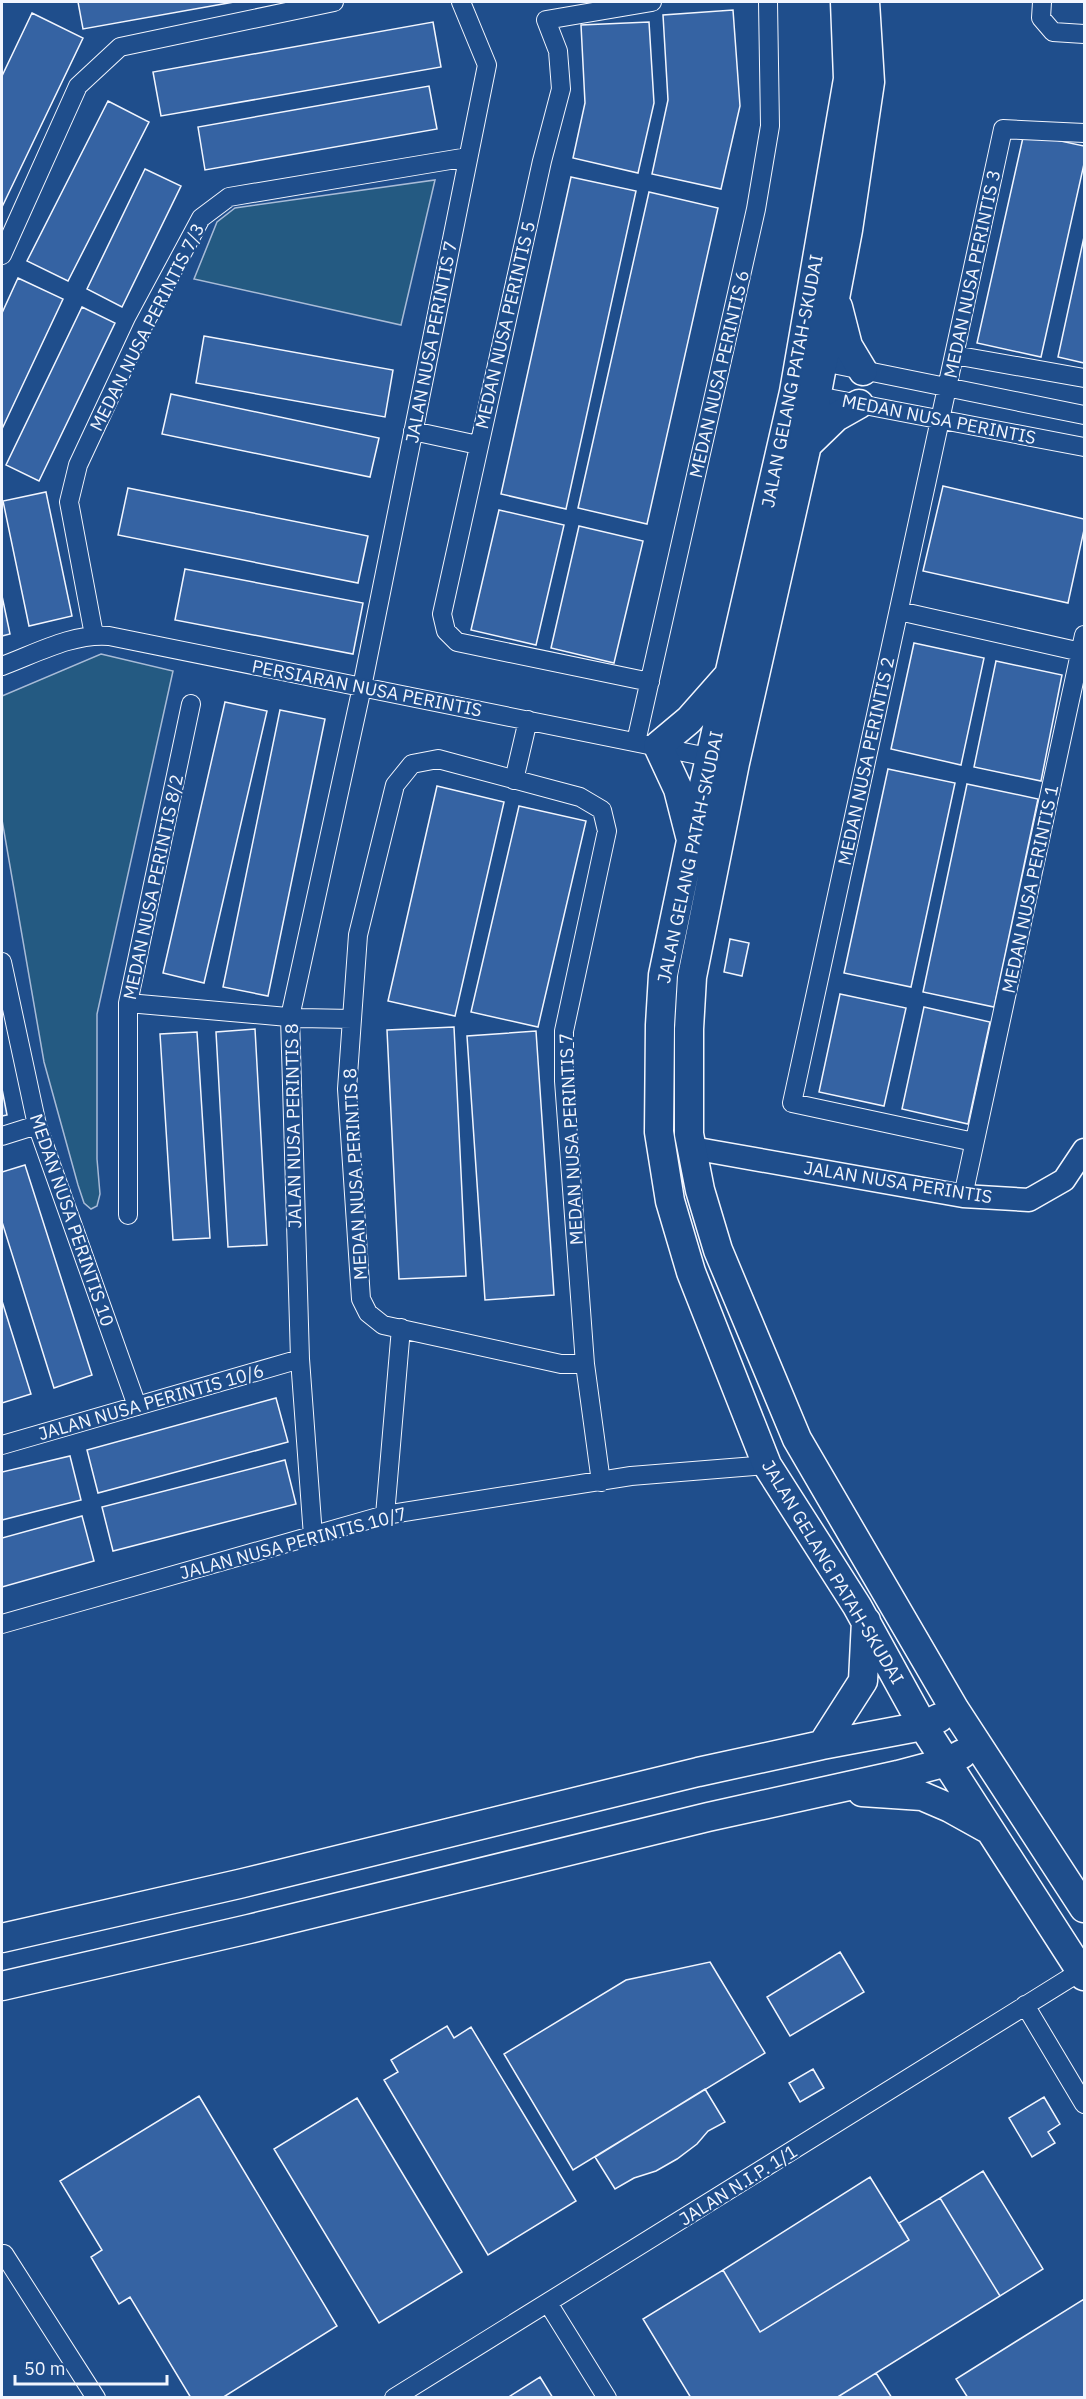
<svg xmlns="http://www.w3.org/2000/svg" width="1086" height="2399" viewBox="0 0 1086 2399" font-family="'IBM Plex Sans',sans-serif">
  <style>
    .green { fill: #245a82; stroke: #a8bbd7; stroke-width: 1.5 }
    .building { fill: #3563a3; stroke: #f2f6ff; stroke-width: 1.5 }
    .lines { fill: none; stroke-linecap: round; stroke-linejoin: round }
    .minor-casing { stroke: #f2f6ff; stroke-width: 20 }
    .tertiary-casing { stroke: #f2f6ff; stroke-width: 25 }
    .primary-casing { stroke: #f2f6ff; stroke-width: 31 }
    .minor { stroke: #1f4e8c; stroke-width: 18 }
    .tertiary { stroke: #1f4e8c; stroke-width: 22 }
    .primary { stroke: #1f4e8c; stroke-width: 28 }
    .labels { text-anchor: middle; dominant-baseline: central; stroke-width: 4.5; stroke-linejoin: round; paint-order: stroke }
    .street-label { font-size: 18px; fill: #f2f6ff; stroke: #1f4e8c }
  </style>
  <rect width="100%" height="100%" fill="#1f4e8c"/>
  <path class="green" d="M 435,180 L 401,325 L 194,279 L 217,222 L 235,208 Z
    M 101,654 L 173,671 L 97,1014 L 97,1159 L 100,1194 L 97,1206 L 91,1209 L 84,1203 L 78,1185 L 44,1062 L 2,820 L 2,696 Z"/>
  <path class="building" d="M 78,2 L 234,2 L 83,29 Z
    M 733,10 L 740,106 L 721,189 L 652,174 L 668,100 L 663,15 Z
    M 32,13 L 83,38 L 2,207 L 2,76 Z
    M 433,22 L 441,67 L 161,116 L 153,72 Z
    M 649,22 L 654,103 L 638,173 L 573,158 L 585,103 L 581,25 Z
    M 429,86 L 437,129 L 205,170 L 198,127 Z
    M 108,101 L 149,122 L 68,281 L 27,261 Z
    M 1024,133 L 1084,146 L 1084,164 L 1041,357 L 977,343 Z
    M 145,169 L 181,186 L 122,307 L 87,289 Z
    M 571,177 L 636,191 L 566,509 L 501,494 Z
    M 649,192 L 718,208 L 647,524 L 578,508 Z
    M 1084,237 L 1084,363 L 1058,357 Z
    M 18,278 L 63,299 L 2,429 L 2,313 Z
    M 82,307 L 115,323 L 39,481 L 6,465 Z
    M 204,336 L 393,370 L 385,417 L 196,383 Z
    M 171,394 L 379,438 L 370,477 L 162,434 Z
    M 943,486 L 1084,519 L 1084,530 L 1068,603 L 923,571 Z
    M 128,488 L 368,536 L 358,583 L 118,535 Z
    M 46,492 L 72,616 L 29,626 L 3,501 Z
    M 499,510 L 564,525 L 536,645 L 471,630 Z
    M 579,526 L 643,541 L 614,663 L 551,648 Z
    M 185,569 L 363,603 L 353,654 L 175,620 Z
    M 2,596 L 10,634 L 2,636 Z
    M 914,643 L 984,658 L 961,765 L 891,749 Z
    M 996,661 L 1062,675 L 1041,781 L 974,767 Z
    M 225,702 L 267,711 L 204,983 L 163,973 Z
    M 280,710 L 325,719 L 268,996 L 223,987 Z
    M 888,769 L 955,783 L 911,987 L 844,973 Z
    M 967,784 L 1038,799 L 994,1007 L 923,992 Z
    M 437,786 L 504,802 L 455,1016 L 388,1001 Z
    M 519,806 L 586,821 L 538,1027 L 471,1012 Z
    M 730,939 L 749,943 L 742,976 L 724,972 Z
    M 840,994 L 906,1008 L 884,1106 L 819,1092 Z
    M 924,1007 L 990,1022 L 968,1124 L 902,1109 Z
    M 454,1027 L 466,1276 L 399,1279 L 387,1030 Z
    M 255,1029 L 267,1245 L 228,1247 L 216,1032 Z
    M 536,1031 L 554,1295 L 485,1300 L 467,1036 Z
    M 197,1032 L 210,1238 L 173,1240 L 160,1034 Z
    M 2,1089 L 7,1115 L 2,1116 Z
    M 25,1165 L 92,1375 L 54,1388 L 2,1222 L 2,1172 Z
    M 2,1301 L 31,1394 L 2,1403 Z
    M 276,1398 L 288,1442 L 98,1493 L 87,1450 Z
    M 70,1456 L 81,1500 L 2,1520 L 2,1472 Z
    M 285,1460 L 296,1504 L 113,1551 L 102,1507 Z
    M 82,1516 L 94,1561 L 2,1587 L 2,1538 Z
    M 840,1952 L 864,1992 L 790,2036 L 767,1997 Z
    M 710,1962 L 765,2053 L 573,2170 L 504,2054 L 626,1980 Z
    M 447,2026 L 454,2038 L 471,2027 L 576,2201 L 488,2255 L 384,2080 L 398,2072 L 391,2060 Z
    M 813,2069 L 824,2088 L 800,2102 L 789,2083 Z
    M 705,2089 L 725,2122 L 708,2131 L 697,2144 L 677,2159 L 656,2171 L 634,2178 L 615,2189 L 595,2157 Z
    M 199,2096 L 337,2326 L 222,2398 L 191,2398 L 130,2297 L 119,2304 L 91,2257 L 102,2250 L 60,2181 Z
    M 1044,2097 L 1060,2124 L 1048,2132 L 1055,2143 L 1032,2157 L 1009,2118 Z
    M 357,2098 L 462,2272 L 379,2323 L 274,2149 Z
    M 983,2171 L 1043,2269 L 1000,2296 L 940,2198 Z
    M 870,2177 L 909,2240 L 760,2332 L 723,2270 Z
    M 940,2198 L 1000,2296 L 836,2398 L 691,2398 L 643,2319 L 723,2270 L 760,2332 L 909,2240 L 899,2223 Z
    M 1084,2299 L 1084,2398 L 968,2398 L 956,2379 Z
    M 876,2373 L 892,2398 L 836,2398 Z
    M 540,2377 L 553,2398 L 507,2398 Z"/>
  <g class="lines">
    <g class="minor-casing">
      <path id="minor" d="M 1042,2 L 1041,18 L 1053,32 L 1084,34
        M 2,255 L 78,86 L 120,47 L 334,2
        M 954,355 L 1084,378
        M 813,360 L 1084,415
        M 807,394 L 1084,447
        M 413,431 L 478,445
        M 899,611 L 1081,652
        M 94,635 L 69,502 L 78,465 L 143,326 L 201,218 L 229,197 L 468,157
        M 2,666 C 35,654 72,633 109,636 L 718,759
        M 650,682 L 457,642 L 446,631 L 442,614 L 542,161 L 561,89 L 558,51 L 546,20 L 652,2
        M 636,742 L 756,209 L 770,126 L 768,2
        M 514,780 L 528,720
        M 2,962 L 37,1125 L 137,1406
        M 128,1003 L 299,1018 L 352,1019
        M 2,1136 L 37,1125
        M 974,1142 L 792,1103 L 1003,129 L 1084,133
        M 963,1196 L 1084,635
        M 128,1215 L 128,1003 L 191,704
        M 585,1364 L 561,1364 L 383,1325 L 368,1313 L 361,1299 L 347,1089 L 358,935 L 395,785 L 412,764 L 438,759 L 580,797 L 602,810 L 607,831 L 564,1031 L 564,1081 L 585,1364 L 601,1482
        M 2,1445 L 300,1359
        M 385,1515 L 401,1328
        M 313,1536 L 300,1359 L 290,1017 L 362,687 L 487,65 L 461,2
        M 2,1624 L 385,1515 L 631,1476 L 767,1465
        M 1025,2005 L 1084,2104
        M 4,2254 L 96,2398
        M 548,2303 L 607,2398
        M 394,2398 L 1081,1971"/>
    </g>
    <g class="tertiary-casing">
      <path id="tertiary" d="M 692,1148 L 963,1196 L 1029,1200 L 1064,1180 L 1084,1150"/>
    </g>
    <g class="primary-casing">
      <path id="primary" d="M 845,2 L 848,79 L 794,392 L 691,841 L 663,975 L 660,1025 L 659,1132 L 670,1201 L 691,1272 L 767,1465 L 857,1606 L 923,1726 L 1084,1976
        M 865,2 L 870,82 L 848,230 L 807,445 L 735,763 L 692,977 L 689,1029 L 689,1134 L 700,1190 L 718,1250 L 797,1439 L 955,1710 L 1084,1908
        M 838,307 L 848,346 L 863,371
        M 807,445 L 836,417 L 859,404
        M 690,836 L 678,789 L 658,746 L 689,720 L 727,677
        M 822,1745 L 863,1681 L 866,1621
        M 862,1792 L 922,1796 L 950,1808 L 986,1828
        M 2,1938 L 239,1884 L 698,1772 L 822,1745 L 923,1726 L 939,1718
        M 2,1986 L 249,1929 L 708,1817 L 898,1775 L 947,1762 L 962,1754"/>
    </g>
    <use href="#minor" class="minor"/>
    <use href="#tertiary" class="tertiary"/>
    <use href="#primary" class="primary"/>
  </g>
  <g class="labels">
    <g class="street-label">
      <text transform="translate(972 274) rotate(-78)">MEDAN NUSA PERINTIS 3</text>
      <text transform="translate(505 325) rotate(-77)">MEDAN NUSA PERINTIS 5</text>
      <text transform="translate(147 327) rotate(-63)">MEDAN NUSA PERINTIS 7/3</text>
      <text transform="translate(431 342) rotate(-79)">JALAN NUSA PERINTIS 7</text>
      <text transform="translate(719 374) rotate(-77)">MEDAN NUSA PERINTIS 6</text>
      <text transform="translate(792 381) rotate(-79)">JALAN GELANG PATAH-SKUDAI</text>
      <text transform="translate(939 419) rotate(11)">MEDAN NUSA PERINTIS</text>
      <text transform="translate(367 688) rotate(11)">PERSIARAN NUSA PERINTIS</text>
      <text transform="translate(866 761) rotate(-78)">MEDAN NUSA PERINTIS 2</text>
      <text transform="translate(690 857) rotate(-78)">JALAN GELANG PATAH-SKUDAI</text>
      <text transform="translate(153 887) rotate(-78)">MEDAN NUSA PERINTIS 8/2</text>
      <text transform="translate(1030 889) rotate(-78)">MEDAN NUSA PERINTIS 1</text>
      <text transform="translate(293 1126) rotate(-91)">JALAN NUSA PERINTIS 8</text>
      <text transform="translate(571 1139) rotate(-93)">MEDAN NUSA PERINTIS 7</text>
      <text transform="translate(355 1174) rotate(-93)">MEDAN NUSA PERINTIS 8</text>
      <text transform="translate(898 1182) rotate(9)">JALAN NUSA PERINTIS</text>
      <text transform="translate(72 1220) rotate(71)">MEDAN NUSA PERINTIS 10</text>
      <text transform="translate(151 1402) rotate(-16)">JALAN NUSA PERINTIS 10/6</text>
      <text transform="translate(293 1543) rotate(-15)">JALAN NUSA PERINTIS 10/7</text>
      <text transform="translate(833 1572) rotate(59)">JALAN GELANG PATAH-SKUDAI</text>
      <text transform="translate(738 2185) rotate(-32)">JALAN N.I.P. 1/1</text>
    </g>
  </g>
  <rect width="1086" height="2399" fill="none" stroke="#f2f6ff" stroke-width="6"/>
  <path d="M15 2375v9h152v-9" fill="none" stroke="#f2f6ff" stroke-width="3"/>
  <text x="24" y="2375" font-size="18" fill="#f2f6ff" stroke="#1f4e8c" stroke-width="4.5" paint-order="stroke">50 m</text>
</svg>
